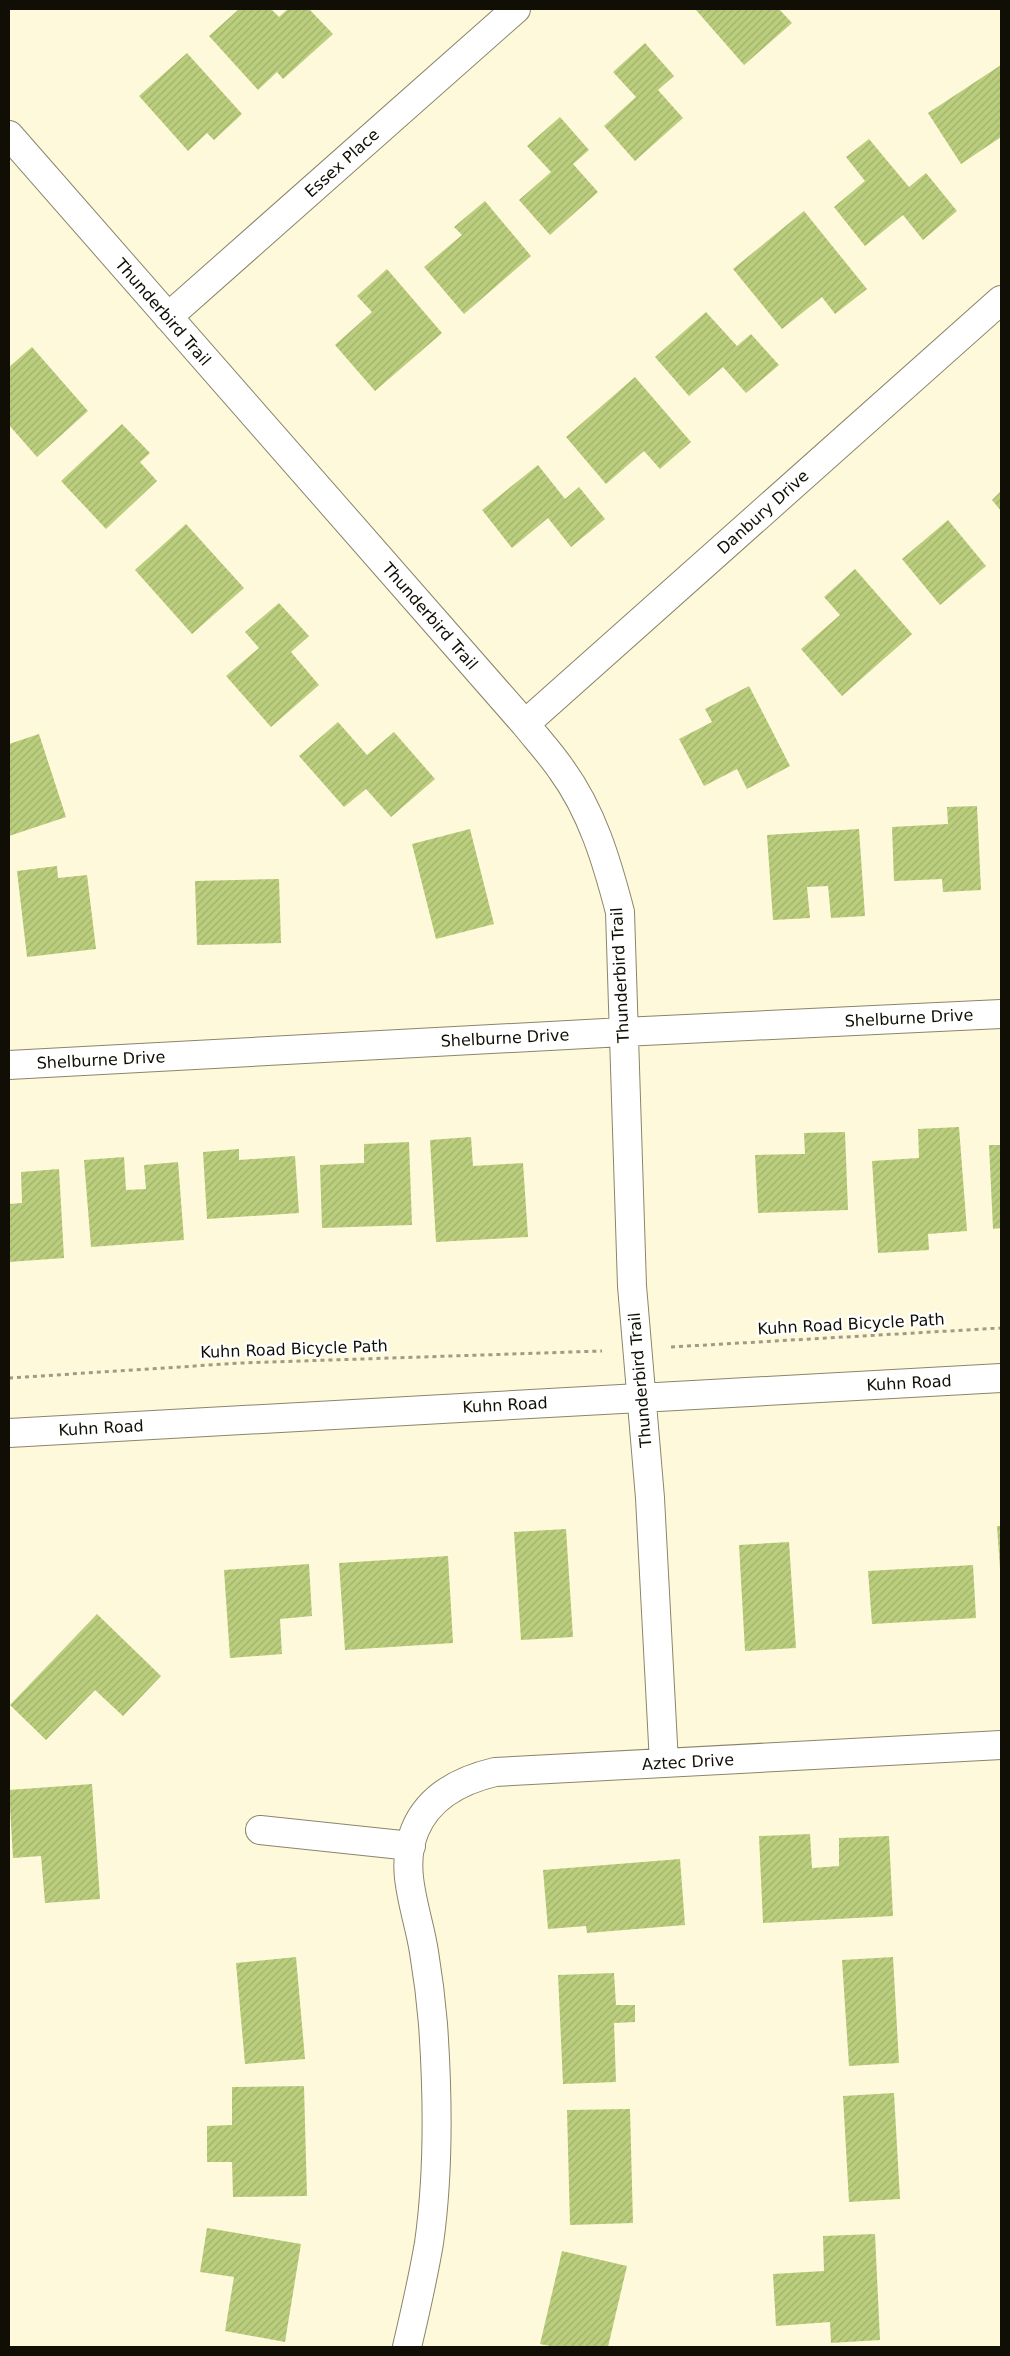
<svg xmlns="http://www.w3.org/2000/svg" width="1010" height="2356" viewBox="0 0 1010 2356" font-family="'DejaVu Sans',sans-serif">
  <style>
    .building { fill: url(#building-hatch) }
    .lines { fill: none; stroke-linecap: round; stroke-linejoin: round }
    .minor-casing { stroke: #8a856a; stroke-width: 30 }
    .path { stroke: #a09b86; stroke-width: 3; stroke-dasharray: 4 4; stroke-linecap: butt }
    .minor { stroke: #fff; stroke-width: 28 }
    .labels { text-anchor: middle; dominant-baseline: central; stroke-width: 4.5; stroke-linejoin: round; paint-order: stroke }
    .street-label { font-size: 16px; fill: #100e05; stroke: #fff }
  </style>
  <defs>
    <pattern id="building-hatch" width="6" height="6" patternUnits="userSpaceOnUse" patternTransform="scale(1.25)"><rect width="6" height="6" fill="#bbce7e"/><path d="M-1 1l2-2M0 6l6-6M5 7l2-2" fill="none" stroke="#a0b06b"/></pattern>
  </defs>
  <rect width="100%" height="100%" fill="#fff9dc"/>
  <path class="building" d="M 239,9 L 271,9 L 279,17 L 288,9 L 309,9 L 333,34 L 283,79 L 277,72 L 258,90 L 209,36 Z
    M 697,9 L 779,9 L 792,23 L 744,65 L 696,10 Z
    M 645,43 L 674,76 L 658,90 L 683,118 L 635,161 L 604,126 L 636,97 L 613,72 Z
    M 187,53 L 242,114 L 214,140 L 207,133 L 188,151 L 139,96 Z
    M 1001,65 L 1001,137 L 961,164 L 928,113 Z
    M 560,117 L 589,150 L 573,164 L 598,192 L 550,235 L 519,200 L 551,172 L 527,146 Z
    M 869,139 L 909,187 L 926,173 L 957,211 L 923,240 L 903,215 L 865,246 L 834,207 L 865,181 L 846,157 Z
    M 485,201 L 531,256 L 464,314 L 424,267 L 462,235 L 454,227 Z
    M 804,211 L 867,289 L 835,314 L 822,297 L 782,329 L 733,269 Z
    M 387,269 L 442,333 L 375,391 L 335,345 L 372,312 L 357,296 Z
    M 706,312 L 737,346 L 751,334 L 779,365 L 746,393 L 723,367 L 689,396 L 655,357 Z
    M 32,347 L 88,411 L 37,457 L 9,425 L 9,367 Z
    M 635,377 L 691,442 L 660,469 L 644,451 L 606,484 L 566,437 Z
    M 122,424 L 150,453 L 140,462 L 157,481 L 106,529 L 61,481 Z
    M 538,465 L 565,499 L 579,487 L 605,519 L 571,547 L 548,518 L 512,548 L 482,510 Z
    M 1001,491 L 1001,511 L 992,500 Z
    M 948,520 L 986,566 L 940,605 L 902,559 Z
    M 186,524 L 244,588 L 192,634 L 135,570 Z
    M 855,569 L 912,634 L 842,696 L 801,649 L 840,615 L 824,597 Z
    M 279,603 L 309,636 L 291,652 L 319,685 L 271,727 L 226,676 L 259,648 L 245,632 Z
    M 749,686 L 790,766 L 747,789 L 737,769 L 704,786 L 679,739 L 712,722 L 705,709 Z
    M 338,722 L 367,755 L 394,732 L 435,779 L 391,817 L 366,789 L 344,807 L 299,756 Z
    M 39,734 L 66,817 L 9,836 L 9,744 Z
    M 977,806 L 981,890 L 943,892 L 942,879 L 894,881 L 892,827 L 948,824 L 947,807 Z
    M 470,829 L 494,924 L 436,939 L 412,844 Z
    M 859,829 L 865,916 L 831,918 L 828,886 L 807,887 L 810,918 L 773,920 L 767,835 Z
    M 57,866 L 58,878 L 87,875 L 96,949 L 27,957 L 17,871 Z
    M 279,879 L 281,943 L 197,945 L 195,881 Z
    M 959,1127 L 967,1231 L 928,1234 L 929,1250 L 878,1253 L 872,1161 L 919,1158 L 918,1129 Z
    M 845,1132 L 848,1210 L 758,1213 L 755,1155 L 805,1154 L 804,1133 Z
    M 471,1137 L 473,1166 L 523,1163 L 528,1237 L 436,1242 L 430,1140 Z
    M 409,1142 L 412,1225 L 322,1228 L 320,1165 L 364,1163 L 364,1144 Z
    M 989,1145 L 1001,1145 L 1001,1228 L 993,1229 Z
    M 239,1149 L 239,1160 L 295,1156 L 299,1213 L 207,1219 L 203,1152 Z
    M 124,1157 L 126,1190 L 146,1189 L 144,1165 L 178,1162 L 184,1240 L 91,1247 L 84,1160 Z
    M 59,1169 L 64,1258 L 9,1262 L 9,1204 L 22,1203 L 21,1172 Z
    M 997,1526 L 1001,1526 L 1001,1569 L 1000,1569 Z
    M 566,1529 L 573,1637 L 521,1640 L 514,1532 Z
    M 789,1542 L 796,1648 L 745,1651 L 739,1545 Z
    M 448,1556 L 453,1643 L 345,1650 L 339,1563 Z
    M 309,1564 L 312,1616 L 280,1619 L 282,1654 L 230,1658 L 224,1570 Z
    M 973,1565 L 976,1618 L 872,1624 L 868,1571 Z
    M 97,1614 L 161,1676 L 123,1716 L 95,1690 L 46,1740 L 10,1705 Z
    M 92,1784 L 100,1899 L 45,1903 L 41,1856 L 13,1858 L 9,1790 Z
    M 810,1834 L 812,1868 L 839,1866 L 839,1838 L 889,1836 L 893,1916 L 763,1923 L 759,1836 Z
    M 680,1859 L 685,1925 L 587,1933 L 586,1926 L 548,1929 L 543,1870 Z
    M 296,1957 L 305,2059 L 245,2064 L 236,1963 Z
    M 893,1957 L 899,2063 L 849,2066 L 842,1960 Z
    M 614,1973 L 616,2005 L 635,2005 L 635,2022 L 614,2023 L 616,2082 L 563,2084 L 558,1975 Z
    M 304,2086 L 307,2196 L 233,2197 L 232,2162 L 207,2162 L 207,2126 L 232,2125 L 232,2087 Z
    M 894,2093 L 900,2199 L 849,2202 L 843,2096 Z
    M 630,2109 L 633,2223 L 570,2225 L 567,2110 Z
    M 207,2228 L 301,2244 L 285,2342 L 225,2331 L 234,2277 L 200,2272 Z
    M 875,2234 L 880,2340 L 831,2343 L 830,2322 L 776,2326 L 773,2274 L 824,2271 L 823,2236 Z
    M 562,2251 L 627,2266 L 608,2347 L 555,2347 L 540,2344 Z"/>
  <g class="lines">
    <g class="minor-casing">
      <path id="minor" d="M 9,135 L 525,724 C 537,739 550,753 561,769 C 592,811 607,862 620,912 L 632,1286 L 650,1498 L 664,1763
        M 168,317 L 516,9
        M 525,724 L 1001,300
        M 9,1065 L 623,1032 L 1001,1014
        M 9,1433 L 1001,1378
        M 260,1830 L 411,1846
        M 407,2347 C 415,2313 423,2278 429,2243 C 439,2172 438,2096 433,2024 C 431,2000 428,1976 424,1952 C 418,1912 398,1870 415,1830 C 429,1796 461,1780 495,1772 L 1001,1745"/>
    </g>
    <path class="path" d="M 671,1347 L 1001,1328
      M 9,1378 L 241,1363 L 602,1351"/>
    <use href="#minor" class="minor"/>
  </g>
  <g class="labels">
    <g class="street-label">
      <text transform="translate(342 163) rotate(-42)">Essex Place</text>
      <text transform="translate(163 312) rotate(49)">Thunderbird Trail</text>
      <text transform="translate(763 512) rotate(-42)">Danbury Drive</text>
      <text transform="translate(430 616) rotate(49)">Thunderbird Trail</text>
      <text transform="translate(620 975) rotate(-93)">Thunderbird Trail</text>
      <text transform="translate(909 1018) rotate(-3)">Shelburne Drive</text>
      <text transform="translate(505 1038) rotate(-3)">Shelburne Drive</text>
      <text transform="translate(101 1060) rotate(-3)">Shelburne Drive</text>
      <text transform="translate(851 1324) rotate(-3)">Kuhn Road Bicycle Path</text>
      <text transform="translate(294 1349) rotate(-2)">Kuhn Road Bicycle Path</text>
      <text transform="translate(640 1380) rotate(-95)">Thunderbird Trail</text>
      <text transform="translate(909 1383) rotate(-3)">Kuhn Road</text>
      <text transform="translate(505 1405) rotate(-3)">Kuhn Road</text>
      <text transform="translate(101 1428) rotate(-3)">Kuhn Road</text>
      <text transform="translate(688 1762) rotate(-3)">Aztec Drive</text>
    </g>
  </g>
  <rect width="1010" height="2356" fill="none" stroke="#100e05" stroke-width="20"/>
</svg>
